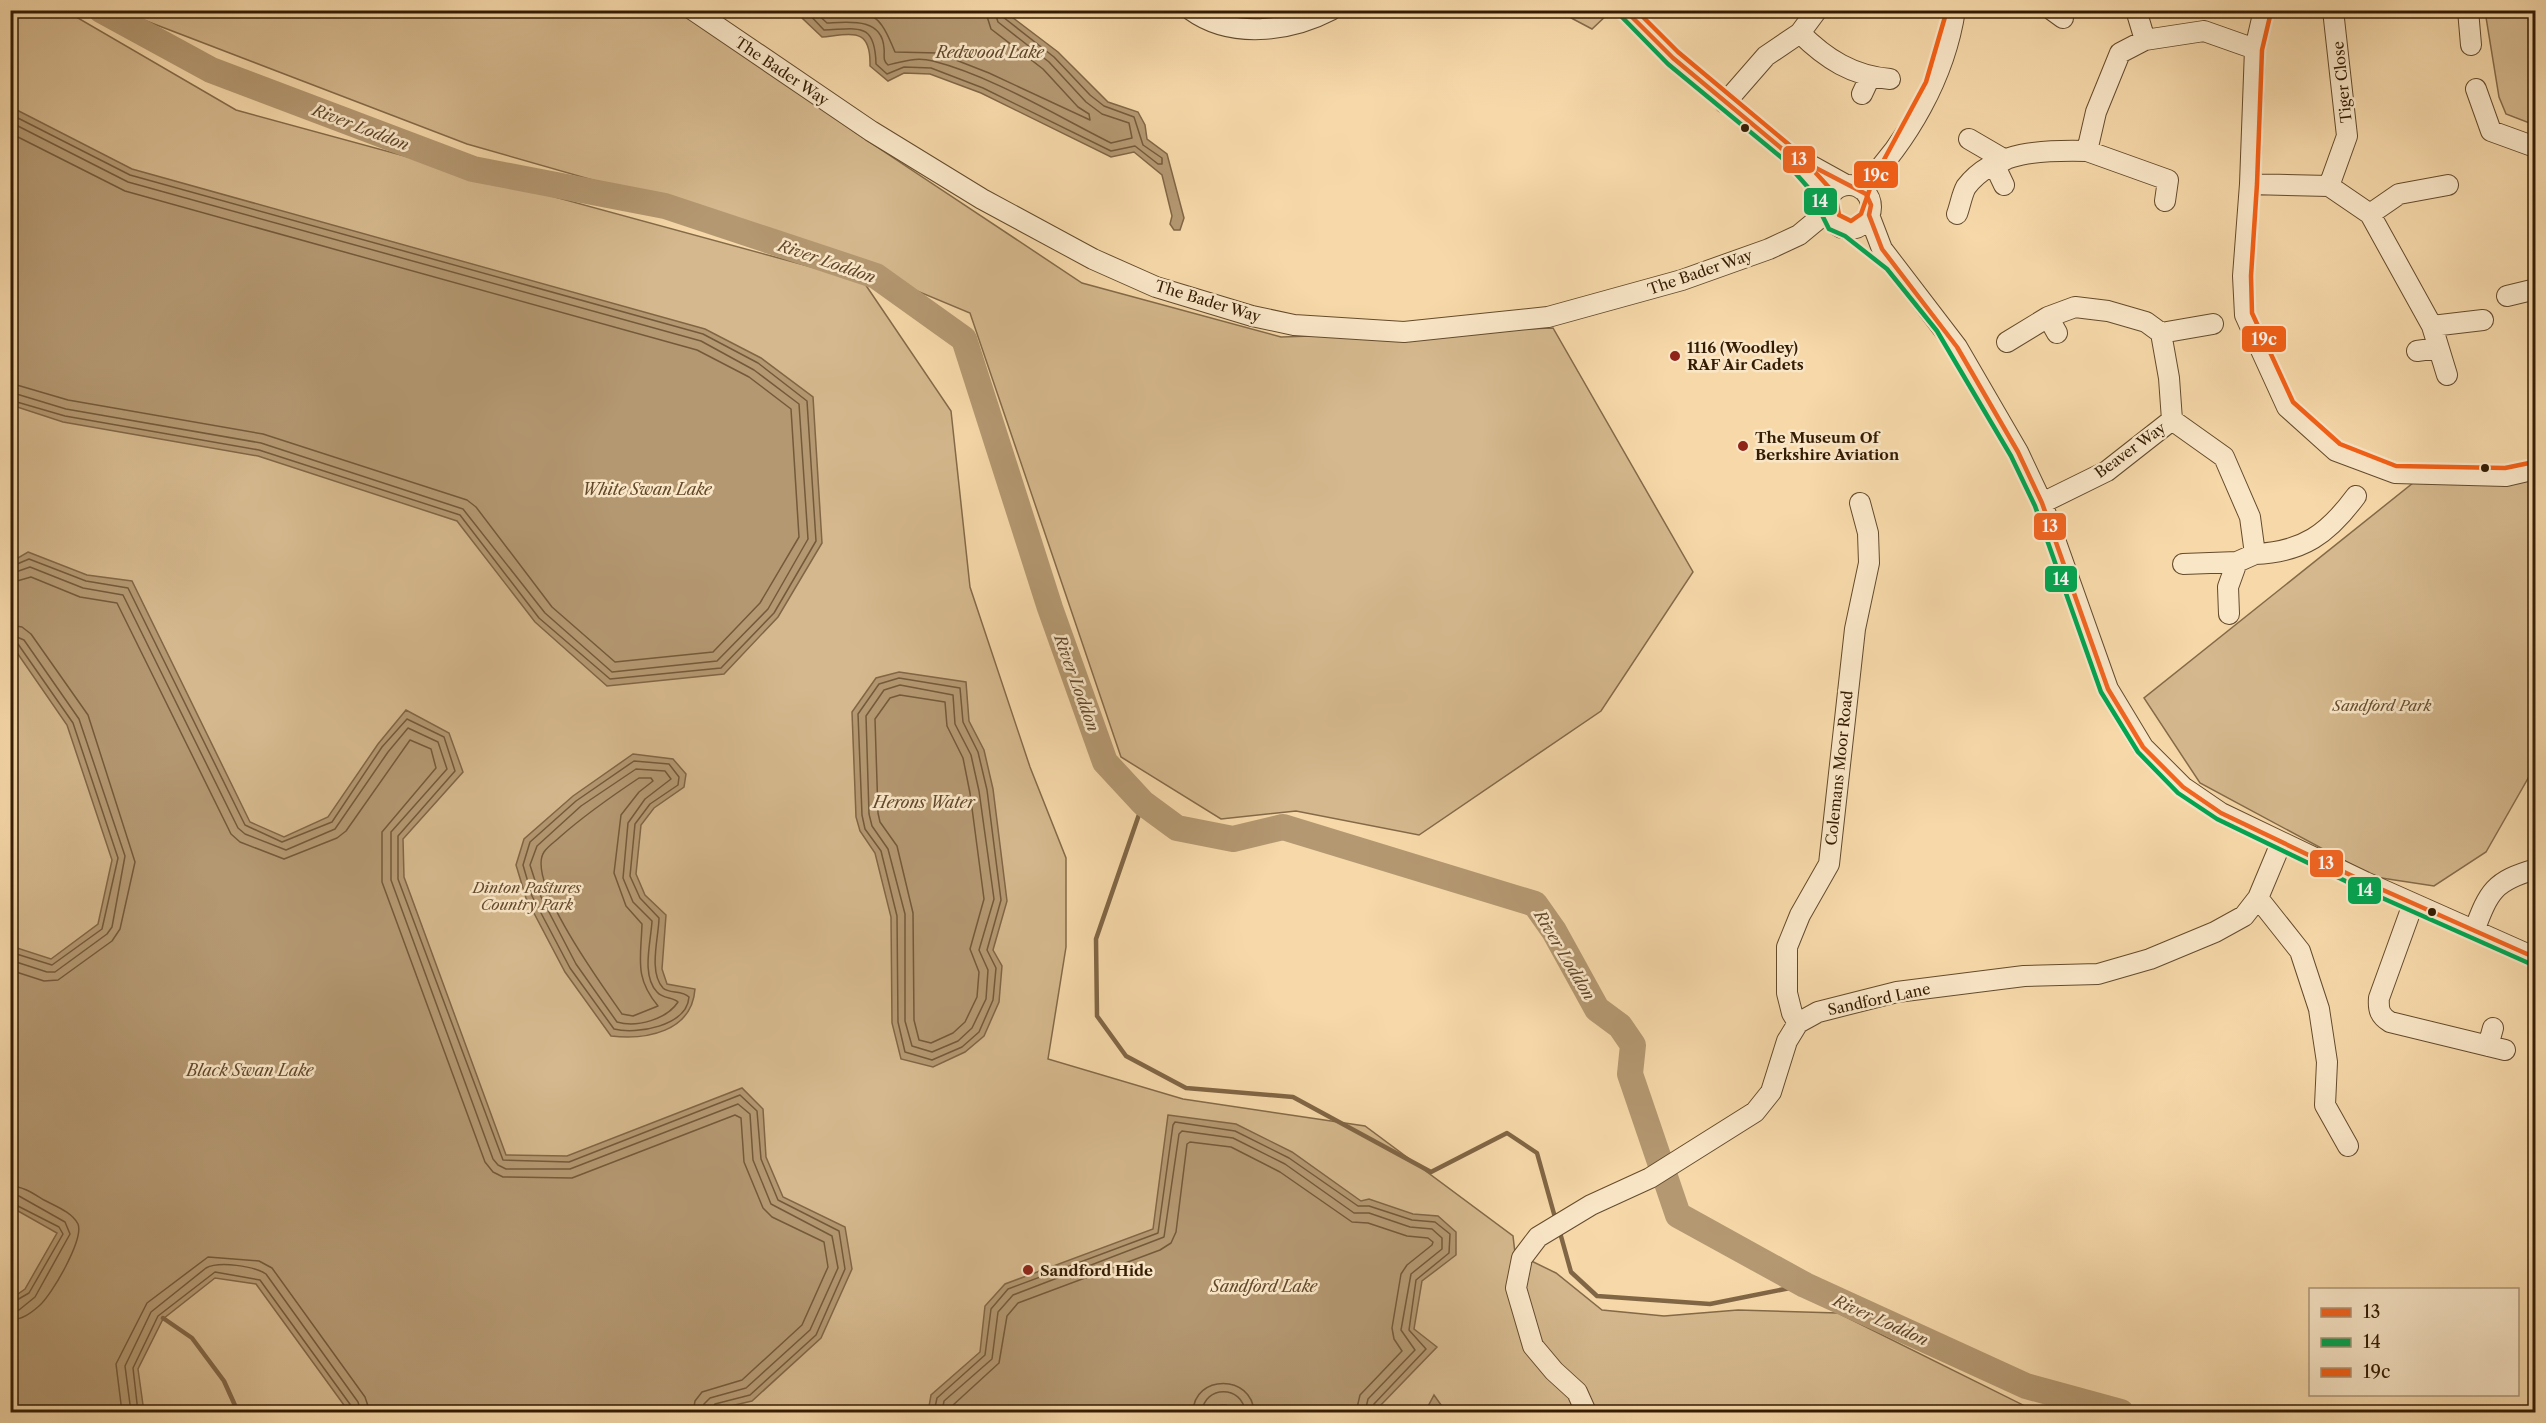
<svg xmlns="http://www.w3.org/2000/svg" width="2546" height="1423" viewBox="0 0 2546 1423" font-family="'Libre Caslon Text',serif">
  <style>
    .green { fill: #d5b88d; stroke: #846a48; stroke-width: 1.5 }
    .water { fill: #b49871; stroke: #816645; stroke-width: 1.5 }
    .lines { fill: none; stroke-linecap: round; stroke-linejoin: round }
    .shore { stroke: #745a3a; stroke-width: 1.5 }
    .stream { stroke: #816645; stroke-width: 4.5 }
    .river { stroke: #b49871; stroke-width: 26 }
    .minor-casing { stroke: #644b2c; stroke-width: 22 }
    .minor { stroke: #f9e6c7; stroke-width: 20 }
    .bus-1-casing { stroke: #f9e6c7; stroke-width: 9 }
    .bus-2-casing { stroke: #f9e6c7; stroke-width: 9 }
    .bus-3-casing { stroke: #f9e6c7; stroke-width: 9 }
    .bus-1 { stroke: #f26521; stroke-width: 4.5 }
    .bus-2 { stroke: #00a651; stroke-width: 4.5 }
    .bus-3 { stroke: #f56016; stroke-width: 4.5 }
    .bus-dot { fill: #341c03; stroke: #f9e6c7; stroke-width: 2 }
    .poi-dot { fill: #8f2418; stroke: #f9e6c7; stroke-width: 2 }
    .labels { text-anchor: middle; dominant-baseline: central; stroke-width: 5; stroke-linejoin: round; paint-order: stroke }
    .street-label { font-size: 15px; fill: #341c03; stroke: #f9e6c7 }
    .poi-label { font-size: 15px; font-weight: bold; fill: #341c03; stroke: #f9e6c7; text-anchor: start }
    .park-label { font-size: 15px; font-style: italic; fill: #644b2c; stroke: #f9e6c7 }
    .water-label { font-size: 16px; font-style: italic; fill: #61472a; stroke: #f9e6c7 }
    .line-badge { stroke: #f9e6c7; stroke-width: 2 }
    .badge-label { font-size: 16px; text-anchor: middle; font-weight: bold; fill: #fff }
  </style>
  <rect width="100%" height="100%" fill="#f6d8a9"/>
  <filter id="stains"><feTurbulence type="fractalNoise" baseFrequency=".00333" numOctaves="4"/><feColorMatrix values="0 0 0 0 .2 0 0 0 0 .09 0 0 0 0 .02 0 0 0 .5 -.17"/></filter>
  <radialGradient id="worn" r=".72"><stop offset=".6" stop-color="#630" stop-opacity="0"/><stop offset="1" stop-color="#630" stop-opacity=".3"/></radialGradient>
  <path class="green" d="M 10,11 L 66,11 L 236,110 L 863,281 L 951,411 L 970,587 L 1030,767 L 1066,858 L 1066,947 L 1048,1059 L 1183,1099 L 1365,1126 L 1513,1236 L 1515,1253 L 1556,1273 L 1602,1310 L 1664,1316 L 1738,1310 L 1838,1313 L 2037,1412 L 11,1412 Z
    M 127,11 L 682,11 L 856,133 L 1082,283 L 1281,337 L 1553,328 L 1693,572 L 1601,711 L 1419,835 L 1296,811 L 1221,819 L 1121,757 L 970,313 L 778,233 L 467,144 L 141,19 Z
    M 1558,11 L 1611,11 L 1592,29 Z
    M 2485,11 L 2535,11 L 2535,123 L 2532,124 L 2506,114 L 2499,97 Z
    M 2535,478 L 2535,766 L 2486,852 L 2434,886 L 2375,877 L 2200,783 L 2144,698 L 2418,479 Z"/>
  <path class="water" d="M 798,11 L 1004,11 L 1058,52 L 1108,102 L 1138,112 L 1145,125 L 1147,139 L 1167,154 L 1184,218 L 1180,230 L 1174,230 L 1170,224 L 1172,216 L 1162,175 L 1134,152 L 1111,157 L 981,93 L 930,74 L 904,73 L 888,81 L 870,66 C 871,27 853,34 822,37 L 802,18 Z
    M 11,107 L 132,169 L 705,329 L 761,358 L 813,397 L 822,543 L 778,617 L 724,674 L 607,686 L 535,622 L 457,521 L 258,456 L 63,422 L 11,405 Z
    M 28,552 L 87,575 L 132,581 L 250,822 L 284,837 L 328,817 L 378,744 L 406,710 L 449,733 L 463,772 L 403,839 L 404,877 L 506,1155 L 567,1156 L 742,1088 L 763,1109 L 766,1157 L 783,1197 L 845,1227 L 852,1269 L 821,1338 L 752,1401 L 705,1412 L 349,1412 L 256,1284 L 215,1278 L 163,1319 L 138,1369 L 144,1412 L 11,1412 L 11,1299 L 25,1289 L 57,1233 L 11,1207 L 11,946 L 51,959 L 98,924 L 112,860 L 67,725 L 11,644 L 11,562 Z
    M 899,672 L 966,682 L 969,721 L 984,750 L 993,789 L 1007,901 L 993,950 L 1002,966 L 999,1002 L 984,1036 L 965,1052 L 933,1067 L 901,1059 L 892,1023 L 891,917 L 875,853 L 860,831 L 856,817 L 852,712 L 876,678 Z
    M 633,754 L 673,759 L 686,774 L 684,787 L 654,808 L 641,825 L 636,874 L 645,895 L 666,915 L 662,969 L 667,984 L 695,989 C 692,1032 646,1040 611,1036 L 565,972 L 526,898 L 516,865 L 524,839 L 573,796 Z
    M 1168,1115 L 1236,1124 L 1292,1152 L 1361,1201 L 1369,1199 L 1413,1214 L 1438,1216 L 1456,1232 L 1456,1255 L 1422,1281 L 1414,1329 L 1437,1347 L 1378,1408 L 1379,1412 L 1232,1412 L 1226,1405 L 1221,1405 L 1214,1412 L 928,1412 L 931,1395 L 980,1352 L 985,1306 L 1005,1284 L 1153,1229 Z
    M 1434,1395 L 1446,1412 L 1425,1412 Z"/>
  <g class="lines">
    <path class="shore" d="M 805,10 L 824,30 C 858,29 875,21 876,64 L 887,74 L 904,67 L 931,68 L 983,88 L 1111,151 L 1135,146 L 1158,164 L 1162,164 L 1162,158 L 1143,145 L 1134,117 L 1104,106 L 1090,95 L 1054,57 L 1003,17 L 1001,10
      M 813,10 L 827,23 C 848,22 882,17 884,48 C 885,55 882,60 888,65 C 903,61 917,57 933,61 C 992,76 1057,116 1111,143 L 1132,138 L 1129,123 L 1102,114 L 1086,102 L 1049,62 L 998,22 L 994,10
      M 826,10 L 830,13 C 874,10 879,13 895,52 L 938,53 L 989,73 L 1090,120 L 1089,114 L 1078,107 L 1043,69 L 991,29 L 985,10
      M 10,114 L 130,175 L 703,334 L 758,363 L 807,401 L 816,541 L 774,613 L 721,668 L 610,679 L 539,618 L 460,515 L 259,450 L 65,416 L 10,400
      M 10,122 L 128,182 L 701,341 L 754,370 L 799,404 L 808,539 L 768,609 L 717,661 L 612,672 L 545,613 L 463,509 L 261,443 L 66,409 L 10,392
      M 10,133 L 125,191 L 697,350 L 749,377 L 791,409 L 799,537 L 760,603 L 713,652 L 615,662 L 552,607 L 476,507 L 467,500 L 263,434 L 68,400 L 10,383
      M 10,567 L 29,559 L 86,581 L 128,588 L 245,825 L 282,842 L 332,822 L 382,747 L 407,719 L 444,737 L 455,771 L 398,836 L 398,879 L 503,1160 L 569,1162 L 740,1095 L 757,1111 L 761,1159 L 778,1200 L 839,1231 L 845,1269 L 816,1335 L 750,1395 L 715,1404 L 710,1412
      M 10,574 L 30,567 L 83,588 L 123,595 L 238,828 L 245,834 L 286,850 L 335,829 L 388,752 L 408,728 L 438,742 L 447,769 L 391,832 L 391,880 L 493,1159 L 498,1165 L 506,1169 L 570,1169 L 738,1104 L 750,1114 L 753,1160 L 771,1204 L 832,1236 L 838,1268 L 810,1330 L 746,1388 L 710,1398 L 704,1404 L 702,1412
      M 10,583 L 31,577 L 80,597 L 117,603 L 231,834 L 240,842 L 284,859 L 337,838 L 346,831 L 410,740 L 431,749 L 436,768 L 382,832 L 382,882 L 485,1162 L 493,1172 L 503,1177 L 572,1178 L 735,1115 L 741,1118 L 744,1162 L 763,1208 L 772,1217 L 824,1242 L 828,1267 L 802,1325 L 742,1380 L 702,1392 L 695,1401 L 693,1412
      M 10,625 L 22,627 L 31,634 L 88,715 L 135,862 L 120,929 L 112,941 L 58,980 L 44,981 L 10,970
      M 10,634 L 24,640 L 79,719 L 125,856 L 112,927 L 107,934 L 55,972 L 47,972 L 10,960
      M 10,642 L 18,644 L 73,723 L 118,858 L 102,929 L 52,965 L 10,952
      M 899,678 L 960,688 L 963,722 L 978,752 L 987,790 L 1001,900 L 987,950 L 996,968 L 993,1000 L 979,1032 L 962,1047 L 932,1060 L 905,1052 L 898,1022 L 897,916 L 881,851 L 865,829 L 862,815 L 858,714 L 879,684 Z
      M 900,685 L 953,695 L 955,724 L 971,755 L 979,791 L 994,899 L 979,950 L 988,970 L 986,999 L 972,1028 L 958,1041 L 932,1052 L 912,1046 L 905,1021 L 905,914 L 888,849 L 872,826 L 869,814 L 866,716 L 884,690 Z
      M 900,695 L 945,702 L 947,726 L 963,758 L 970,793 L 984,899 L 970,949 L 979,972 L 977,997 L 965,1022 L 953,1033 L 931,1043 L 919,1040 L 914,1020 L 913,913 L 897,846 L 880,822 L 878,813 L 875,719 L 890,698 Z
      M 634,761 L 669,764 L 679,777 L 678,785 L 650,804 L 635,824 L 630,876 L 640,898 L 659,918 C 659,936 648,972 663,988 C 669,994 682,990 689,997 C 687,1026 636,1035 614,1029 L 570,968 L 532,896 L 523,865 L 530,842 L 576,801 Z
      M 636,769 L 665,771 L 671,779 L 645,799 L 628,823 L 623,878 L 633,902 L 652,921 C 651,942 641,975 657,992 C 663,999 673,997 678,1002 C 667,1019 637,1028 617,1022 L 576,964 L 539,893 L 530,865 L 537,846 L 581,806 Z
      M 639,778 L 651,778 L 653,781 L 639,792 L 621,815 L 614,873 L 626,906 L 642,924 C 641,959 634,977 658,1006 L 633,1016 L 622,1014 C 604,988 525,881 544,852 C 548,846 556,841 561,836 C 586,814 612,796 639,778 Z
      M 10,1186 C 23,1186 34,1194 44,1200 C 55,1206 72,1212 78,1224 C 84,1239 52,1295 39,1306 C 31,1313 22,1320 10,1320
      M 10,1195 L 19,1196 L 65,1222 L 70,1234 L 35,1297 L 19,1310 L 10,1311
      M 10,1202 L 59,1227 L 63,1234 L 29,1293 L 10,1304
      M 122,1412 L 116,1364 L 147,1303 L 208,1257 L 259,1261 L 272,1268 L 365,1397 L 370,1412
      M 131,1412 L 125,1366 L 151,1312 L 206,1268 C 219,1261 254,1266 266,1274 L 358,1402 L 361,1412
      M 138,1412 L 133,1368 L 158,1316 L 215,1272 L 260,1280 L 352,1407 L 353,1412
      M 934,1412 L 937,1398 L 985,1355 L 991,1309 L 1008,1289 L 1158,1233 L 1173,1125 L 1175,1122 L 1235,1131 L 1289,1158 L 1358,1206 L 1369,1206 L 1412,1220 L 1435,1222 L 1450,1234 L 1449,1253 L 1416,1280 L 1409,1330 L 1426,1349 L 1374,1404 L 1373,1412
      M 942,1412 L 944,1401 L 992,1359 L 998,1312 L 1013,1295 L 1164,1237 L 1179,1134 L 1182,1131 L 1233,1138 L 1285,1164 L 1354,1213 L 1369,1213 L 1410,1227 L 1432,1229 L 1442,1238 L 1442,1249 L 1411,1274 L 1401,1330 L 1415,1350 L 1368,1399 L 1365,1412
      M 951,1412 L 952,1406 L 999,1363 L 1007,1316 L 1018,1303 L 1160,1250 L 1171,1243 L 1176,1232 L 1187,1144 L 1190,1142 L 1231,1147 L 1280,1172 L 1352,1222 L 1368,1223 L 1407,1236 L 1428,1238 L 1433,1242 L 1432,1245 L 1407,1265 L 1401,1274 L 1392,1328 L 1394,1339 L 1402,1351 L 1360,1395 L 1356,1412
      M 1193,1412 C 1194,1374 1252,1374 1254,1412
      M 1202,1412 C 1204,1385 1243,1385 1245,1412"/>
    <path class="stream" d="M 1143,803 L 1096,939 L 1097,1016 L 1126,1056 L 1186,1088 L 1293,1097 L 1431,1172 L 1507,1133 L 1537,1153 L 1556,1221
      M 1559,1229 L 1571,1272 L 1597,1296 L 1710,1304 L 1805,1285
      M 163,1318 L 192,1338 L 224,1381 L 238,1412"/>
    <path class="river" d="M 101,10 L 211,70 L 473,169 L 665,206 L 876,276 L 964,339 L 1050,608 L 1105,762 L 1143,803 L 1177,828 L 1233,839 L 1283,827 L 1535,904 L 1554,931 L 1597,1009 L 1620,1026 L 1633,1045 L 1630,1074 L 1678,1215 L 1805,1285 L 2026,1386 L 2121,1412"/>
    <g class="minor-casing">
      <path id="minor" d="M 693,10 L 871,131 L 982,199 L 1093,259 L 1156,287 L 1252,316 L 1294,325 L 1404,332 L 1548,317 L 1682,280 L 1769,249 L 1799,235 L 1828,211
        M 1191,10 C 1231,39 1289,32 1331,10
        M 1625,10 L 1673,58 L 1787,153 L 1829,199
        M 2052,10 L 2063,18
        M 2136,10 L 2145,40
        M 2264,10 L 2255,49 L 2250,184 L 2243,276 L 2245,315 L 2287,407 L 2336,451 L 2395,473 L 2506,476 L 2536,469
        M 2468,10 L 2471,45
        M 1800,33 C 1826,59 1853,76 1890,79
        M 2476,89 L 2491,131 L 2535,147
        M 1862,94 L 1870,77
        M 1725,103 L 1766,56 L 1800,33 L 1817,10
        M 1969,139 L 2005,160
        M 2087,151 L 2168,180 L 2165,201
        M 1799,159 L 1846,185
        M 1994,164 L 2004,185
        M 2250,184 L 2329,186 L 2370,214 L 2432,326 L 2447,375
        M1827 207a22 22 0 1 1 44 0a22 22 0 1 1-44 0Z
        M 2329,186 L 2347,136 L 2333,10
        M 1861,189 C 1908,141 1945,77 1955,10
        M 1957,214 C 1960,206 1962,194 1966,187 C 1994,150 2045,150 2087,151 L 2096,112 L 2120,53 L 2145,40 L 2204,31 L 2255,49
        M 2370,214 L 2399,194 L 2448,185
        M 1869,215 L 1882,249 L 1957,347 L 2018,452 L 2042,503 L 2108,689 L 2143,747 L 2183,787 L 2221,813 L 2365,882 L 2536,958
        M 2507,296 L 2536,289
        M 2048,317 L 2057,333
        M 2432,326 L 2483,320
        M 2161,333 L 2213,324
        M 2007,342 L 2048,317 L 2075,307 L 2108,311 L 2146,322 L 2161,333 L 2169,378 L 2172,420 L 2107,471 L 2042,503
        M 2417,351 L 2438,348
        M 2172,420 L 2224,457 L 2250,517 L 2255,554 L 2237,562 L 2228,587 L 2229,614
        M 2255,554 C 2303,552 2328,534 2356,496
        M 2183,564 L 2237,562
        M 2258,898 L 2300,951 L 2319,1009 L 2327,1062 L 2325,1105 L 2348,1146
        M 2413,904 L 2379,998 C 2378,1010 2380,1016 2390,1022 L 2505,1050
        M 2474,931 C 2489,891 2494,881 2536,869
        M 1798,1023 L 1792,1013 L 1787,993 L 1787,947 L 1800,915 L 1829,864 L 1855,629 L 1869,563 L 1868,533 L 1860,503
        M 2488,1046 L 2493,1028
        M 1586,1412 L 1577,1392 L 1554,1371 L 1533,1346 L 1516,1288 L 1522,1258 L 1538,1237 L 1591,1205 L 1650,1178 L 1755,1112 L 1771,1092 L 1787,1041 L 1798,1023 L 1818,1012 L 1897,992 L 2024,976 L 2098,974 L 2150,959 L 2215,932 L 2244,916 L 2258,898 L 2281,843"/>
    </g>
    <use href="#minor" class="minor"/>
    <g class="bus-1-casing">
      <path id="bus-1" d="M 1625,10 L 1673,58 L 1787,153 L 1866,194 L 1871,205 L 1869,215 L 1882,249 L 1957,347 L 2018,452 L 2042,503 L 2108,689 L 2143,747 L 2183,787 L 2221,813 L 2365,882 L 2536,958"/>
    </g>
    <g class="bus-2-casing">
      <path id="bus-2" d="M 1620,15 L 1668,64 L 1782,158 L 1821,202 L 1821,213 L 1829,229 L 1845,236 L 1887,269 L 1937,331 L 2011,456 L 2035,506 L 2101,692 L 2138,752 L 2178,793 L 2217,819 L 2362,889 L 2533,965"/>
    </g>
    <g class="bus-3-casing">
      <path id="bus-3" d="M 1636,10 L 1678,52 L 1793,148 L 1835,194 L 1839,215 L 1851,221 L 1861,214 L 1873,180 L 1926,82 L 1947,10
        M 2271,12 L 2262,50 L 2257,184 L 2251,276 L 2252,313 L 2293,402 L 2340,444 L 2396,466 L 2505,468 L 2534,462"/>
    </g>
    <use href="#bus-1" class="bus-1"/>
    <use href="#bus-2" class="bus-2"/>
    <use href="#bus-3" class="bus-3"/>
  </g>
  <g class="bus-dot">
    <circle cx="1745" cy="128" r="5"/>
    <circle cx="2485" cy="468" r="5"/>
    <circle cx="2432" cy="912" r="5"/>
  </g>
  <g class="poi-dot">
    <circle cx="1675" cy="356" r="6"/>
    <circle cx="1743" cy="446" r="6"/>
    <circle cx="1028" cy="1270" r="6"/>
  </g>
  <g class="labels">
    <g class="street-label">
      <text transform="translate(782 71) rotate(34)">The Bader Way</text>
      <text transform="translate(2342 82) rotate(-96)">Tiger Close</text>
      <text transform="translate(1700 272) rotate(-19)">The Bader Way</text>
      <text transform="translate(1208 301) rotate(17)">The Bader Way</text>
      <text transform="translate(2130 450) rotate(-36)">Beaver Way</text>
      <text transform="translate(1839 768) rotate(-84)">Colemans Moor Road</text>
      <text transform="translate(1879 999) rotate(-12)">Sandford Lane</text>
    </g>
    <g class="poi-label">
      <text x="1687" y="347">1116 (Woodley)<tspan x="1687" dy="17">RAF Air Cadets</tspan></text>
      <text x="1755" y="437">The Museum Of<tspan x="1755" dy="17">Berkshire Aviation</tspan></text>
      <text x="1040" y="1270">Sandford Hide</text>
    </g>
    <g class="park-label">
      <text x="2382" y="705">Sandford Park</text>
      <text x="527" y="887">Dinton Pastures<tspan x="527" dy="17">Country Park</tspan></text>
    </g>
    <g class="water-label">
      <text x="990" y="52">Redwood Lake</text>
      <text transform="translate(361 127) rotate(21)">River Loddon</text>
      <text transform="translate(827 261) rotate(19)">River Loddon</text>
      <text x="647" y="489">White Swan Lake</text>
      <text transform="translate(1077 683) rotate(70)">River Loddon</text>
      <text x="924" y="802">Herons Water</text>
      <text transform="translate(1565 955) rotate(59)">River Loddon</text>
      <text x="250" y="1070">Black Swan Lake</text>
      <text x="1264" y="1286">Sandford Lake</text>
      <text transform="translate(1881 1320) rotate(24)">River Loddon</text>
    </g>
  </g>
  <g class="line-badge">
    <rect x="1782" y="145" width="34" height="29" rx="6" fill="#f26521"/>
    <rect x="1853" y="160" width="46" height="29" rx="6" fill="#f56016"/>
    <rect x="1803" y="187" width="35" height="29" rx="6" fill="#00a651"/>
    <rect x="2241" y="325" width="46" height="28" rx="6" fill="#f56016"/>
    <rect x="2033" y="512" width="34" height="29" rx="6" fill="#f26521"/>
    <rect x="2044" y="565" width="34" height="28" rx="6" fill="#00a651"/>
    <rect x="2309" y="849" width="35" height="29" rx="6" fill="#f26521"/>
    <rect x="2347" y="876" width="35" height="29" rx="6" fill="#00a651"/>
  </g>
  <g class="badge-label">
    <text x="1799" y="165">13</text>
    <text x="1876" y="181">19c</text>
    <text x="1820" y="207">14</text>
    <text x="2264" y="345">19c</text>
    <text x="2050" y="532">13</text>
    <text x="2061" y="585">14</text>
    <text x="2326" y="869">13</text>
    <text x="2365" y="896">14</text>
  </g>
  <rect width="2546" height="1423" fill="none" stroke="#f6d8a9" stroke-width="36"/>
  <rect x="12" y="12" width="2522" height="1399" fill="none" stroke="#341c03" stroke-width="3"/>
  <rect x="18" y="18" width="2510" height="1387" fill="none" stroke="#341c03" stroke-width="1.5"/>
  <rect x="2309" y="1288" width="210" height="108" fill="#f9e6c7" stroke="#aa9579" stroke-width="1.5"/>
  <rect x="2321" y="1308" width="30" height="9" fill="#f26521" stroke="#aa9579" stroke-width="1.5"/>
  <text x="2363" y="1318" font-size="18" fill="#341c03">13</text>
  <rect x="2321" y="1338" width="30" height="9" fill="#00a651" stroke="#aa9579" stroke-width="1.5"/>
  <text x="2363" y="1348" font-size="18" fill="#341c03">14</text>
  <rect x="2321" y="1368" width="30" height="9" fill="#f56016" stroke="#aa9579" stroke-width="1.5"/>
  <text x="2363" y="1378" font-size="18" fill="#341c03">19c</text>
  <rect width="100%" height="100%" filter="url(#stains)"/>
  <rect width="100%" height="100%" fill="url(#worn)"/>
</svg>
